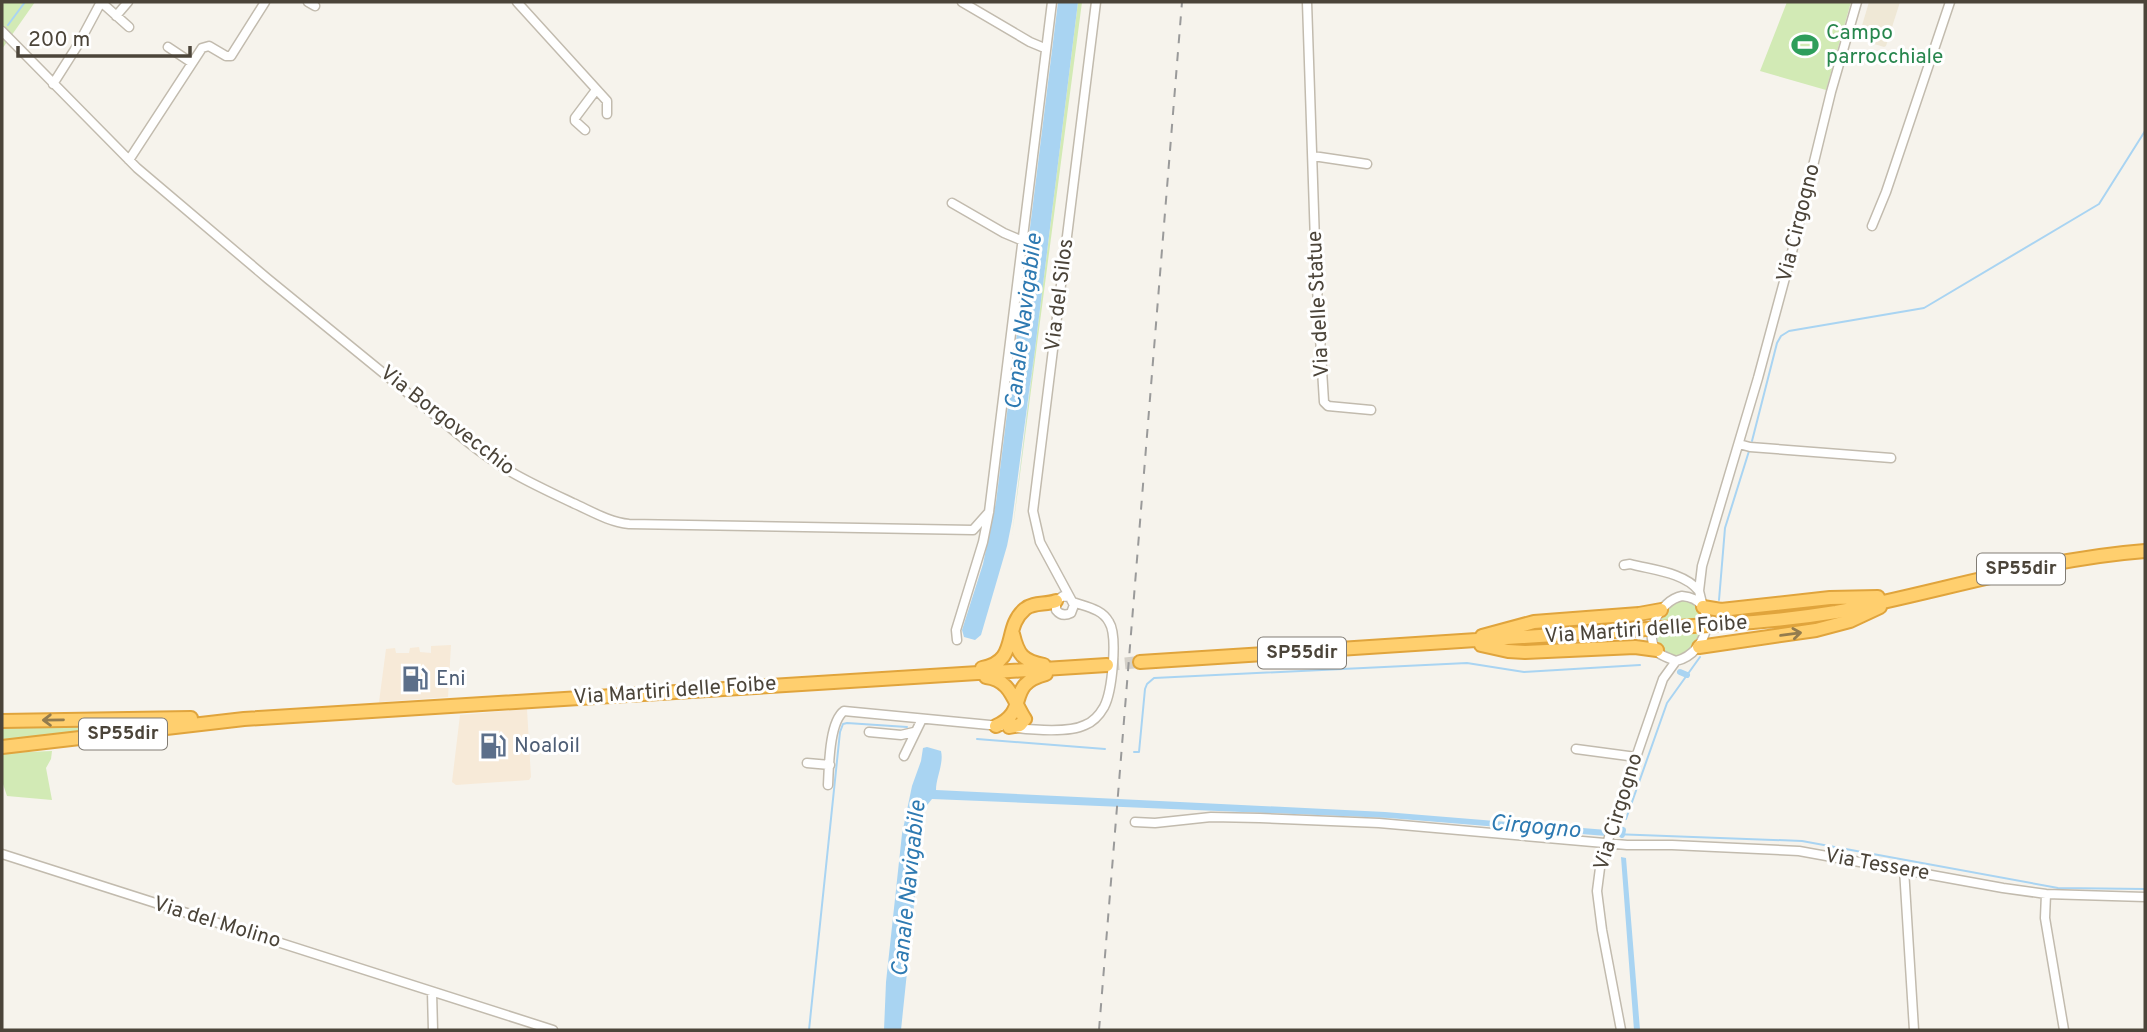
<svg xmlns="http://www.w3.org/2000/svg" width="2147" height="1032" viewBox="0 0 2147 1032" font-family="Overpass,sans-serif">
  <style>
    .commercial { fill: #f7ead8 }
    .education { fill: #efe8d6 }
    .green { fill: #d2eab5 }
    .water { fill: #a9d4f2 }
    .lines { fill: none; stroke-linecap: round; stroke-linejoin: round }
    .stream { stroke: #a9d4f2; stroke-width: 2 }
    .canal { stroke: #a9d4f2; stroke-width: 6 }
    .highway-tunnel { stroke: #d4d0c8; stroke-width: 12; stroke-dasharray: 12 6; stroke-linecap: butt }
    .minor-casing { stroke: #c2bbae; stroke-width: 11 }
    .highway-casing { stroke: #e0a43c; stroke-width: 16 }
    .minor { stroke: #fff; stroke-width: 8 }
    .highway { stroke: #ffcf6e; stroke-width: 12 }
    .rail { stroke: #9a9a9a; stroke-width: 2; stroke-dasharray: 9 9; stroke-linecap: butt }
    .highway-bridge-casing { stroke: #e0a43c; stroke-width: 16; stroke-linecap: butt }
    .highway-bridge { stroke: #ffcf6e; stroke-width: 12 }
    .oneway { stroke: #937c4e }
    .labels { text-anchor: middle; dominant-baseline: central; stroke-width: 6; stroke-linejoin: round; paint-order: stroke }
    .shield { fill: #fff; stroke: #817c74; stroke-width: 2 }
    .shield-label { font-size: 19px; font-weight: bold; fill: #4b4439 }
    .leisure-label { font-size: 21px; fill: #27864d; stroke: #fff; text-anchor: start }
    .street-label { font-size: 21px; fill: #4b4439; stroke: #fff }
    .service-label { font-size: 21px; fill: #4e5e75; stroke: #fff; text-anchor: start }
    .water-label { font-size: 23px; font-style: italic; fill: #2e7ab2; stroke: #fff }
  </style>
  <rect width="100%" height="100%" fill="#f6f3ec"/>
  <path class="commercial" d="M 451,645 L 448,697 L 379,702 L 386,649 L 395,648 L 396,653 L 409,653 L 410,648 L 419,647 L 420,652 L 431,653 L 431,646 Z
    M 527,709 L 531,777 L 529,780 L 456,785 L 452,782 L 460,715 Z"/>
  <path class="education" d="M 1869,2 L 1900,2 L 1886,46 L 1884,47 L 1858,39 Z"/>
  <path class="green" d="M 2,2 L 35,2 L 2,49 Z
    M 1078,2 L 1082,2 L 1012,535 Z
    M 1787,2 L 1851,2 L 1826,90 L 1760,71 Z
    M 1687,600 C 1699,604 1704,612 1702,625 C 1691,683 1629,651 1673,603 Z
    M 2,723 L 155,725 L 2,745 Z
    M 52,751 L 51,759 L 46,768 L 52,800 L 7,796 L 2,781 L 2,753 Z"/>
  <path class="water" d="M 1058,2 L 1078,2 L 1012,535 L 1034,354 L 1012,521 L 1007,546 L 981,635 L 975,640 L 964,637 L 962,630 L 983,564 L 996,502 Z
    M 927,747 L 941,751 C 944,763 936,778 936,790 L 1385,812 L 1607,830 L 1606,836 L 1389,818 L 932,799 L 924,809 L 901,1030 L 884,1030 L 886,982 L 902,834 L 912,786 L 921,761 L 923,748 Z
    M 1621,857 L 1626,858 L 1640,1030 L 1634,1030 Z"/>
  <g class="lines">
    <path class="stream" d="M 8,25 L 25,2
      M 1752,441 L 1777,343 L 1781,336 L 1789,331 L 1924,308 L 2099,204 L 2145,131
      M 1719,600 L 1725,528 L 1749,451
      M 977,739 L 1105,749
      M 1134,752 L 1139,752 L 1145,689 L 1147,684 L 1154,678 L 1467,663 L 1524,672 L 1640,665
      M 1626,819 L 1667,703 L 1700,657
      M 1613,834 L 1802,841 L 2058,888 L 2145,889
      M 809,1030 L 840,732 L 843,724 L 847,723 L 907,727"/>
    <path class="canal" d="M 1680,672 L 1687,675
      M 1622,835 L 1623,830"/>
    <path class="highway-tunnel" d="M 1107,665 L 1140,662"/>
    <g class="minor-casing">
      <path id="minor" d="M 101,2 L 129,27
        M 308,2 L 315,6
        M 517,2 L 607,101 L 607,114
        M 962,2 L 1030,42 L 1042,47
        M 1307,2 L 1316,272 L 1324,402 L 1328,406 L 1371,410
        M 116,16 L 128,2
        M 2,31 L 137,168 L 268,279 L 469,443 C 504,471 533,484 573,503 C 591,511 609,522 629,524 L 973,530 L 989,512
        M 168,47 L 192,63
        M 53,84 L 79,43 L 101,2
        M 585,130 L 575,121 L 575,118 L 596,90
        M 1313,156 L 1367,164
        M 129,160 L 202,48 L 209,46 L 226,56 L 231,56 L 265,2
        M 952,203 L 1004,233 L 1023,241
        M 1872,226 L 1886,192 L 1950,2
        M 1739,444 L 1750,447 L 1891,458
        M 1624,565 L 1630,564 C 1652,570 1684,572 1699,591
        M 1682,596 C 1721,599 1710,653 1676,661 C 1671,659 1665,657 1660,654 C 1640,637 1660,600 1682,596 Z
        M 1069,597 L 1063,596 L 1056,601 L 1056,610 C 1060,615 1065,616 1071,613 L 1074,605 L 1040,542 L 1033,511 L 1096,2
        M 1703,607 L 1699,591 L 1702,566 L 1758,378 L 1792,252 L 1831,92 L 1857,2
        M 957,640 L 956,630 L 983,542 L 989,512 L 1052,2
        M 1016,728 C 1035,730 1069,733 1085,725 C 1093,722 1100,714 1104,707 C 1112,692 1118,636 1109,622 C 1102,609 1087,607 1073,602
        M 869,732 L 901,735 L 914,732
        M 1576,749 L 1636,757
        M 904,756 L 922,719
        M 807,763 L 830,765
        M 828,785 C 829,767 829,722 844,711 L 1000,726
        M 1135,822 L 1155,823 L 1211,817 L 1260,818 L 1379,823 L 1627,845 L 1672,845 L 1799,851 L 2003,888 L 2046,894 L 2145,897
        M 2,854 L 553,1030
        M 1904,869 L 1914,1030
        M 2046,894 L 2045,918 L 2064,1030
        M 432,992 L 433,1030
        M 1621,1030 L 1602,930 L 1597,891 L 1600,868 L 1612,827 L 1663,679 L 1676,661"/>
    </g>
    <g class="highway-casing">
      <path id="highway" d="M 1703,607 L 1721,610 L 1830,598 L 1878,597
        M 1725,624 C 1762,622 1799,618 1836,612 C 1940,592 2040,559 2145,551
        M 1013,634 C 1018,655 1023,661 1044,665
        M 1482,636 L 1534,622 L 1639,614 L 1661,610
        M 1481,645 L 1508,651 L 1525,652 L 1635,647 L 1657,650
        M 1699,647 L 1816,630 L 1850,621 L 1880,607
        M 1140,662 L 1631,630
        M 982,668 C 1020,661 1002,628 1025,609 C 1033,602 1046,605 1056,601
        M 986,677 C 1011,680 1013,701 1025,719 L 1020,725 L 1009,727
        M 2,721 L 191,718
        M 996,726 C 1031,710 1004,685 1046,674
        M 2,747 L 244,719 L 1107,665"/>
    </g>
    <use href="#minor" class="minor"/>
    <use href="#highway" class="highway"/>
    <path class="rail" d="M 1099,1030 L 1182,2"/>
    <g class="highway-bridge-casing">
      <path id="highway-bridge" d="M 1631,630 L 1725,624"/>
    </g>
    <use href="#highway-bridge" class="highway-bridge"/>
  </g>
  <defs><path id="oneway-shaft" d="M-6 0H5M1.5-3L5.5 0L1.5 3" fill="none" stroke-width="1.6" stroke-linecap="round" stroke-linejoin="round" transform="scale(1.75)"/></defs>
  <g class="oneway">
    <use href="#oneway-shaft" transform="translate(1791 634) rotate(-8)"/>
    <use href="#oneway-shaft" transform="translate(53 720) rotate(179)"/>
  </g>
  <defs>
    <g id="stadium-bare" transform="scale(2.1)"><path d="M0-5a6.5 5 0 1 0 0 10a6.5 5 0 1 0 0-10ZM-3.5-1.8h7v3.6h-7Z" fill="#2e9e5b" stroke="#fff" stroke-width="2.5" paint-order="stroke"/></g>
    <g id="fuel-bare" transform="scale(2.1)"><path d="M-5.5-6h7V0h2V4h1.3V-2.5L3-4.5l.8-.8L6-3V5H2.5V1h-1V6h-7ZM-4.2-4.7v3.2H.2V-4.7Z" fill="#5c6f8a" stroke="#fff" stroke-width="2.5" paint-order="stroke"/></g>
  </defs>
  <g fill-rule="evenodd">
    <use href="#stadium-bare" x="1805" y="45"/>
    <use href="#fuel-bare" x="415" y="679"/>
    <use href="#fuel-bare" x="493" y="746"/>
  </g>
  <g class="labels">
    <g class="shield">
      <rect x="1977" y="553.5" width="88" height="31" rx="5"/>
      <rect x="1258" y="637.5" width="88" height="31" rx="5"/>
      <rect x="79" y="718.5" width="88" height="31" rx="5"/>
    </g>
    <g class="shield-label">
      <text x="2021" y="569">SP55dir</text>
      <text x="1302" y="653">SP55dir</text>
      <text x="123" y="734">SP55dir</text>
    </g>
    <g class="leisure-label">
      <text x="1826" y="33">Campo<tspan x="1826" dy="24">parrocchiale</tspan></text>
    </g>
    <g class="street-label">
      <text transform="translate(1799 223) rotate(-76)">Via Cirgogno</text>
      <text transform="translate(1060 295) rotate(-83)">Via del Silos</text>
      <text transform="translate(1319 304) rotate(-93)">Via delle Statue</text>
      <text transform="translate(447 421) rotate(38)">Via Borgovecchio</text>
      <text transform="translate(1646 630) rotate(-4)">Via Martiri delle Foibe</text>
      <text transform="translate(675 691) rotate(-4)">Via Martiri delle Foibe</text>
      <text transform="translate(1619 812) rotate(-73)">Via Cirgogno</text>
      <text transform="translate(1877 865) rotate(10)">Via Tessere</text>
      <text transform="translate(217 923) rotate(17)">Via del Molino</text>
    </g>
    <g class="service-label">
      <text x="436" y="679">Eni</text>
      <text x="514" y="746">Noaloil</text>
    </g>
    <g class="water-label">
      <text transform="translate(1025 322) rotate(-83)">Canale Navigabile</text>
      <text transform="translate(1535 828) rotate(5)">Cirgogno</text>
      <text transform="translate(910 889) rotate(-84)">Canale Navigabile</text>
    </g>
  </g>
  <rect width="2147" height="1032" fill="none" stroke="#4b4439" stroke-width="7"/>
  <path d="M18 46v10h172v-10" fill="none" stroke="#4b4439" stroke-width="3.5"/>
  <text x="28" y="46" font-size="21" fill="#4b4439" stroke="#ffffff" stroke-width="5" paint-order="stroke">200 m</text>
</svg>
